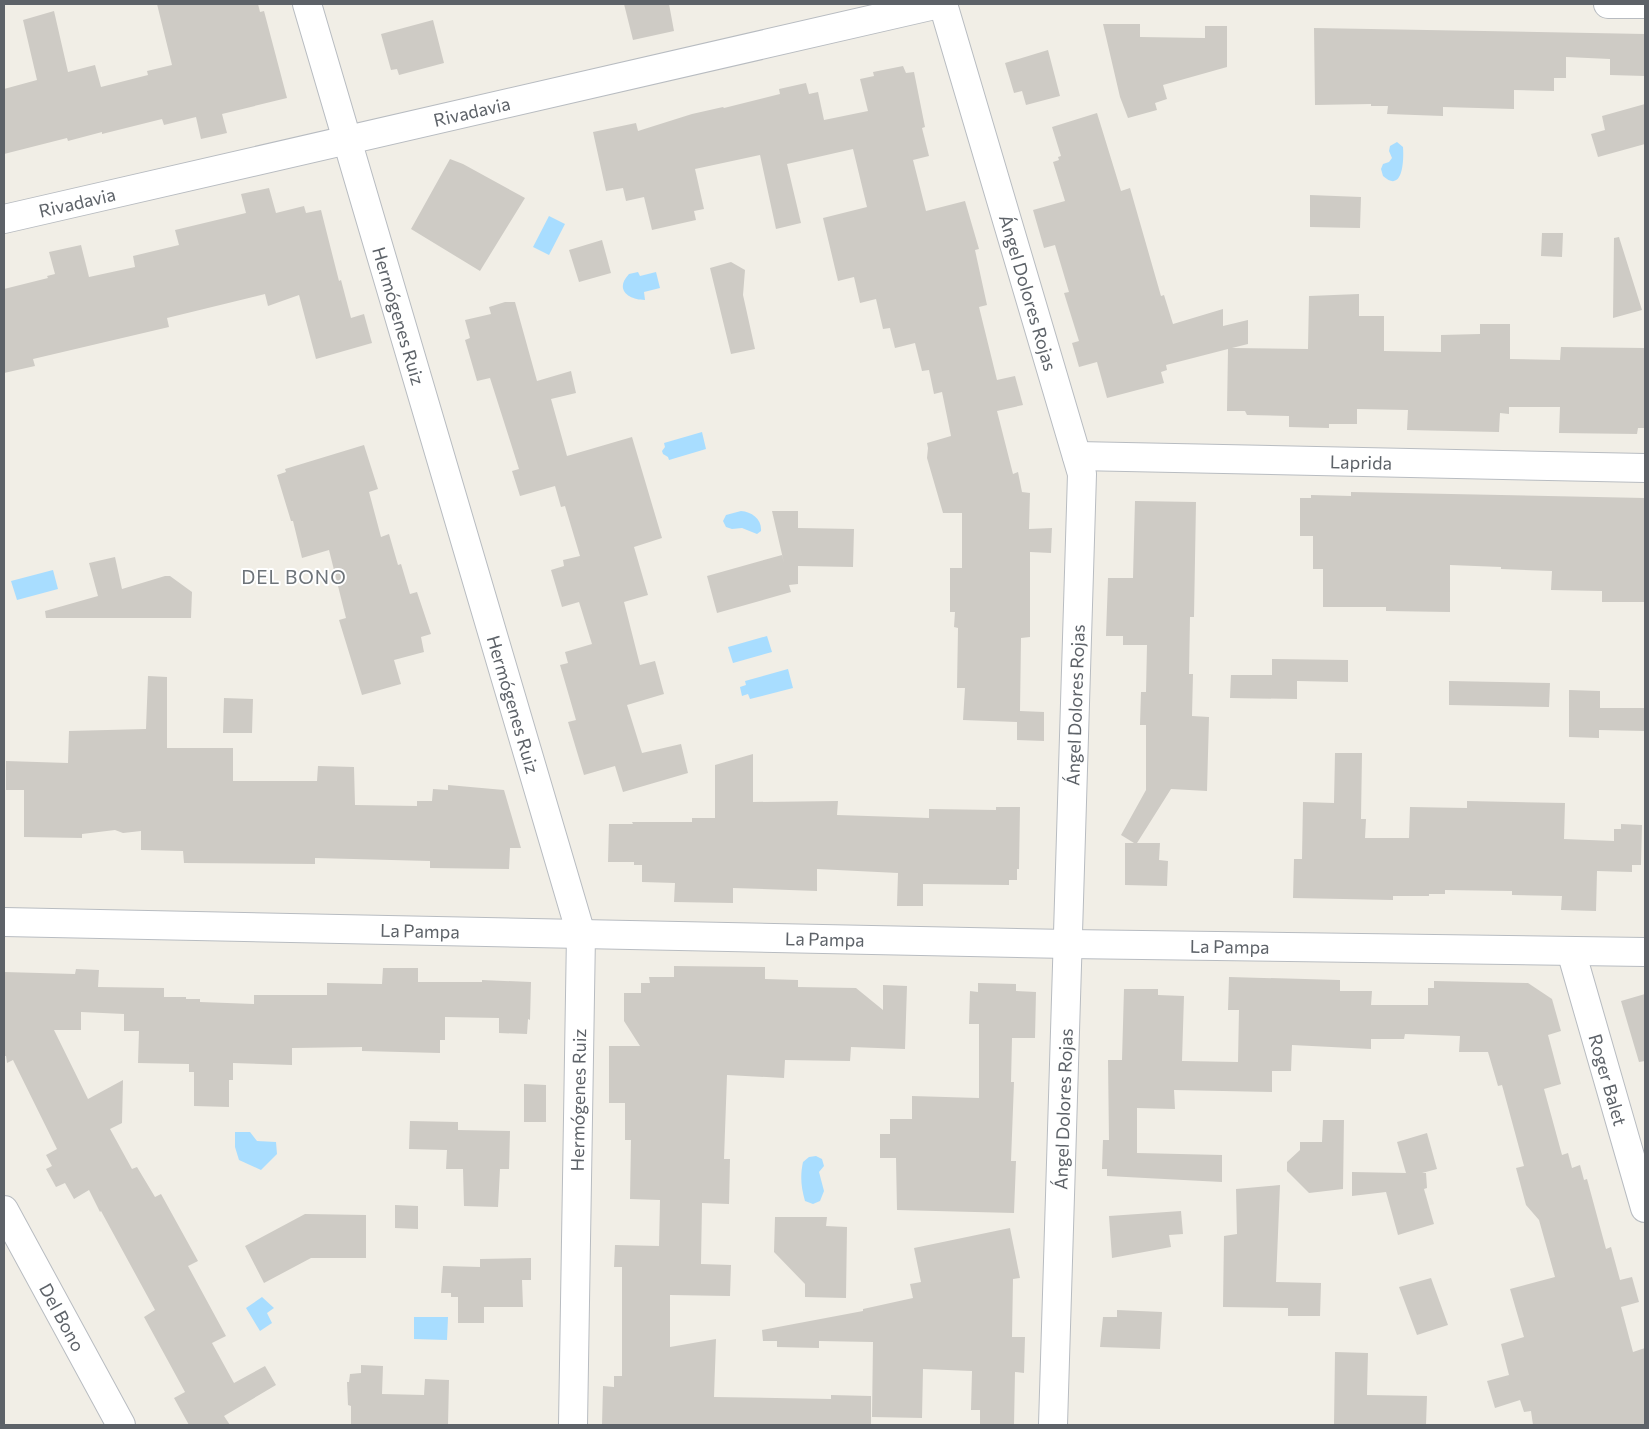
<svg xmlns="http://www.w3.org/2000/svg" width="1649" height="1429" viewBox="0 0 1649 1429" font-family="Commissioner,sans-serif">
  <style>
    .water { fill: #a8ddff }
    .building { fill: #cecbc5 }
    .lines { fill: none; stroke-linecap: round; stroke-linejoin: round }
    .street-casing { stroke: #b8bcc1; stroke-width: 30 }
    .street { stroke: #fff; stroke-width: 28 }
    .labels { text-anchor: middle; dominant-baseline: central; stroke-width: 4; stroke-linejoin: round; paint-order: stroke }
    .street-label { font-size: 18px; fill: #5d6268; stroke: #fff }
    .neighbourhood-label { font-size: 19px; letter-spacing: 1px; fill: #6e747a; stroke: #fff }
  </style>
  <rect width="100%" height="100%" fill="#f1eee6"/>
  <path class="water" d="M 1397,142 L 1403,147 C 1404,160 1403,194 1383,176 L 1381,169 L 1383,164 L 1389,162 L 1392,158 L 1389,151 L 1390,146 Z
    M 549,216 L 565,224 L 549,255 L 533,247 Z
    M 638,272 L 640,276 L 656,272 L 660,288 L 644,292 L 645,300 C 629,300 614,290 629,274 Z
    M 702,432 L 706,449 L 669,460 L 668,457 L 663,454 L 662,451 L 665,447 L 664,443 Z
    M 741,511 C 752,512 762,519 761,531 L 757,534 L 742,528 L 732,529 L 726,527 L 723,521 L 726,515 Z
    M 53,570 L 58,589 L 17,600 L 11,581 Z
    M 767,636 L 772,652 L 733,663 L 728,647 Z
    M 788,669 L 793,688 L 750,699 L 748,694 L 742,696 L 740,687 L 746,685 L 745,681 Z
    M 235,1132 L 250,1132 L 257,1141 L 276,1142 L 277,1154 L 261,1170 L 239,1160 L 235,1147 Z
    M 816,1156 L 822,1159 L 824,1166 L 819,1172 L 824,1191 L 820,1201 L 813,1204 L 805,1201 C 801,1187 800,1176 803,1162 L 809,1157 Z
    M 262,1297 L 274,1308 L 267,1313 L 272,1323 L 260,1331 L 246,1308 Z
    M 414,1317 L 448,1317 L 447,1340 L 414,1339 Z"/>
  <path class="building" d="M 157,4 L 258,4 L 260,12 L 264,11 L 287,98 L 222,114 L 227,133 L 201,139 L 196,117 L 164,125 L 162,119 L 102,134 L 102,132 L 68,141 L 67,138 L 4,154 L 4,89 L 37,80 L 23,20 L 54,11 L 68,72 L 95,65 L 101,87 L 148,75 L 147,71 L 172,65 Z
    M 624,4 L 669,4 L 674,31 L 633,40 Z
    M 433,20 L 444,63 L 399,75 L 397,69 L 391,70 L 381,34 Z
    M 1103,24 L 1140,24 L 1140,37 L 1205,38 L 1205,26 L 1227,26 L 1227,67 L 1163,85 L 1167,99 L 1155,103 L 1157,110 L 1128,118 L 1120,97 Z
    M 1314,28 L 1645,34 L 1645,76 L 1610,75 L 1610,59 L 1566,57 L 1566,78 L 1554,78 L 1554,91 L 1514,90 L 1514,109 L 1443,107 L 1443,116 L 1387,114 L 1388,106 L 1371,106 L 1371,104 L 1315,105 Z
    M 1048,50 L 1060,96 L 1026,105 L 1022,91 L 1014,93 L 1005,63 Z
    M 903,66 L 906,73 L 914,72 L 925,127 L 922,128 L 929,156 L 913,160 L 926,211 L 965,201 L 979,249 L 975,250 L 987,305 L 979,307 L 997,380 L 1015,376 L 1023,405 L 997,411 L 1013,474 L 1018,472 L 1022,492 L 1030,493 L 1029,529 L 1052,528 L 1051,553 L 1030,552 L 1030,637 L 1021,638 L 1020,711 L 1044,712 L 1044,741 L 1017,740 L 1017,722 L 963,720 L 965,688 L 957,688 L 958,628 L 954,627 L 955,612 L 950,612 L 950,568 L 962,568 L 962,513 L 943,513 L 927,458 L 928,448 L 927,443 L 951,436 L 942,392 L 934,394 L 929,370 L 922,371 L 915,343 L 895,348 L 890,328 L 883,329 L 876,299 L 860,303 L 854,277 L 838,281 L 823,218 L 867,207 L 853,149 L 787,164 L 801,223 L 776,229 L 760,155 L 695,169 L 704,209 L 694,211 L 696,220 L 652,230 L 644,197 L 626,201 L 623,188 L 606,191 L 593,132 L 636,123 L 638,131 L 692,114 L 723,107 L 724,108 L 780,94 L 779,89 L 806,83 L 809,94 L 818,92 L 824,120 L 868,111 L 860,79 L 874,76 L 873,72 Z
    M 1645,104 L 1645,144 L 1598,157 L 1591,134 L 1605,130 L 1602,116 Z
    M 1097,113 L 1121,191 L 1130,188 L 1161,296 L 1164,295 L 1173,324 L 1223,309 L 1223,326 L 1248,320 L 1248,344 L 1232,348 L 1308,349 L 1309,296 L 1359,294 L 1359,316 L 1384,316 L 1384,351 L 1441,352 L 1441,335 L 1480,334 L 1480,324 L 1510,324 L 1510,359 L 1560,360 L 1561,347 L 1645,348 L 1645,428 L 1638,428 L 1637,434 L 1559,433 L 1560,407 L 1509,407 L 1509,414 L 1500,413 L 1499,432 L 1407,430 L 1408,410 L 1357,409 L 1357,424 L 1329,424 L 1329,428 L 1289,427 L 1289,416 L 1247,415 L 1245,411 L 1227,411 L 1228,349 L 1166,365 L 1167,370 L 1161,372 L 1164,383 L 1107,398 L 1097,362 L 1079,367 L 1072,343 L 1079,341 L 1064,293 L 1069,292 L 1055,245 L 1044,248 L 1033,210 L 1065,201 L 1053,162 L 1059,160 L 1058,157 L 1061,156 L 1052,127 Z
    M 450,159 L 463,164 L 525,198 L 480,271 L 411,229 Z
    M 269,188 L 276,213 L 304,206 L 306,213 L 321,210 L 339,281 L 341,280 L 351,318 L 364,314 L 372,343 L 316,359 L 299,295 L 268,306 L 265,294 L 167,318 L 169,327 L 33,359 L 35,366 L 4,373 L 4,289 L 48,278 L 47,276 L 55,274 L 49,252 L 81,245 L 89,277 L 135,267 L 133,256 L 179,245 L 175,230 L 246,213 L 241,194 Z
    M 1310,195 L 1361,197 L 1360,228 L 1310,227 Z
    M 1542,233 L 1563,233 L 1562,257 L 1541,256 Z
    M 1619,237 L 1642,310 L 1613,318 L 1614,238 Z
    M 602,240 L 611,273 L 579,282 L 569,250 Z
    M 731,262 L 745,270 L 743,295 L 755,349 L 731,354 L 710,268 Z
    M 505,302 L 515,302 L 537,381 L 571,371 L 576,393 L 551,399 L 567,456 L 632,437 L 662,538 L 634,547 L 648,595 L 624,602 L 640,665 L 655,661 L 664,694 L 627,705 L 642,753 L 681,744 L 688,773 L 623,792 L 615,766 L 584,775 L 568,722 L 576,720 L 560,665 L 568,663 L 565,652 L 592,644 L 579,602 L 562,607 L 551,570 L 564,566 L 563,560 L 580,556 L 565,506 L 561,507 L 555,486 L 520,496 L 512,471 L 519,469 L 490,378 L 477,381 L 465,340 L 470,338 L 465,320 L 491,314 L 489,307 Z
    M 364,445 L 378,489 L 369,492 L 381,537 L 389,534 L 398,565 L 401,564 L 410,594 L 417,592 L 431,634 L 421,637 L 424,652 L 394,660 L 401,684 L 362,695 L 339,620 L 346,618 L 329,550 L 302,558 L 293,521 L 291,521 L 277,475 L 286,472 L 285,469 Z
    M 1351,492 L 1645,498 L 1645,602 L 1602,602 L 1602,591 L 1551,590 L 1552,571 L 1501,569 L 1501,567 L 1450,565 L 1450,612 L 1386,611 L 1386,607 L 1323,607 L 1323,569 L 1313,569 L 1313,536 L 1300,536 L 1300,498 L 1311,498 L 1311,495 L 1351,496 Z
    M 1135,501 L 1196,502 L 1194,617 L 1190,617 L 1189,674 L 1193,674 L 1192,716 L 1209,717 L 1207,791 L 1171,789 L 1137,843 L 1160,843 L 1159,860 L 1168,861 L 1167,886 L 1125,885 L 1125,843 L 1134,843 L 1121,835 L 1146,790 L 1146,725 L 1140,725 L 1141,692 L 1146,692 L 1147,645 L 1123,645 L 1123,636 L 1106,636 L 1108,578 L 1133,578 Z
    M 772,511 L 798,511 L 798,528 L 854,529 L 853,567 L 798,566 L 798,584 L 789,585 L 791,592 L 717,613 L 707,576 L 782,555 L 784,563 Z
    M 115,557 L 122,589 L 165,576 L 170,576 L 192,592 L 191,618 L 46,618 L 45,611 L 98,596 L 89,563 Z
    M 1272,659 L 1348,660 L 1348,682 L 1297,681 L 1297,699 L 1230,698 L 1231,675 L 1272,675 Z
    M 148,676 L 167,677 L 167,748 L 233,748 L 233,781 L 317,781 L 318,766 L 354,767 L 355,805 L 417,806 L 417,801 L 432,801 L 433,789 L 448,790 L 448,785 L 504,790 L 521,848 L 510,848 L 509,869 L 430,868 L 430,861 L 315,858 L 315,864 L 184,863 L 183,851 L 141,850 L 141,831 L 123,833 L 115,830 L 82,834 L 82,838 L 24,837 L 24,790 L 6,790 L 6,761 L 68,763 L 69,731 L 146,729 Z
    M 1449,681 L 1550,683 L 1549,707 L 1449,705 Z
    M 1569,690 L 1600,691 L 1600,708 L 1645,708 L 1645,731 L 1599,730 L 1599,738 L 1569,737 Z
    M 224,698 L 253,699 L 252,733 L 223,733 Z
    M 1335,753 L 1362,753 L 1361,819 L 1366,819 L 1365,838 L 1409,838 L 1410,807 L 1467,808 L 1467,801 L 1565,803 L 1564,839 L 1614,841 L 1614,829 L 1621,829 L 1621,824 L 1642,825 L 1641,865 L 1632,865 L 1632,872 L 1597,871 L 1596,911 L 1561,910 L 1562,896 L 1512,895 L 1512,891 L 1445,890 L 1445,894 L 1429,894 L 1429,896 L 1393,896 L 1393,900 L 1293,898 L 1294,859 L 1302,859 L 1303,802 L 1334,803 Z
    M 753,754 L 753,802 L 838,801 L 837,815 L 929,818 L 929,809 L 996,810 L 996,807 L 1020,807 L 1019,869 L 1017,869 L 1017,880 L 1009,880 L 1009,885 L 923,884 L 923,906 L 897,906 L 898,873 L 817,869 L 817,891 L 733,888 L 733,903 L 674,902 L 675,883 L 642,882 L 642,865 L 634,865 L 634,862 L 608,862 L 609,824 L 633,824 L 632,822 L 692,822 L 692,818 L 715,818 L 715,765 Z
    M 674,966 L 765,967 L 765,979 L 798,980 L 798,987 L 856,988 L 883,1010 L 883,985 L 907,986 L 905,1049 L 851,1047 L 850,1061 L 785,1060 L 784,1078 L 727,1075 L 724,1159 L 730,1159 L 729,1204 L 702,1203 L 701,1264 L 731,1265 L 730,1296 L 670,1295 L 670,1347 L 716,1339 L 714,1397 L 831,1399 L 831,1395 L 871,1396 L 871,1425 L 602,1425 L 603,1386 L 614,1387 L 614,1376 L 622,1376 L 622,1267 L 614,1267 L 615,1245 L 659,1246 L 660,1200 L 630,1199 L 631,1140 L 625,1140 L 625,1103 L 609,1103 L 609,1046 L 640,1046 L 624,1021 L 624,993 L 641,993 L 641,983 L 650,983 L 649,977 L 674,977 Z
    M 383,968 L 418,968 L 418,982 L 482,982 L 482,980 L 531,982 L 530,1020 L 528,1019 L 527,1034 L 499,1033 L 499,1018 L 445,1017 L 445,1040 L 440,1040 L 440,1053 L 362,1051 L 362,1047 L 292,1048 L 292,1065 L 233,1063 L 233,1080 L 229,1080 L 229,1107 L 194,1106 L 194,1072 L 189,1072 L 189,1064 L 138,1063 L 139,1031 L 124,1031 L 124,1014 L 81,1012 L 81,1030 L 54,1030 L 88,1099 L 123,1080 L 122,1123 L 110,1129 L 132,1169 L 137,1167 L 155,1197 L 161,1194 L 198,1261 L 188,1266 L 226,1336 L 212,1343 L 234,1383 L 265,1366 L 276,1385 L 224,1416 L 230,1425 L 189,1425 L 174,1398 L 185,1392 L 144,1317 L 155,1310 L 101,1211 L 100,1212 L 89,1190 L 74,1199 L 65,1183 L 56,1187 L 46,1169 L 52,1166 L 46,1155 L 57,1149 L 13,1060 L 7,1063 L 6,1056 L 4,1056 L 4,972 L 75,974 L 76,969 L 99,970 L 98,987 L 164,988 L 164,997 L 186,997 L 186,999 L 200,999 L 200,1002 L 254,1004 L 254,995 L 327,995 L 327,983 L 382,984 Z
    M 1229,977 L 1340,980 L 1340,991 L 1372,991 L 1371,1005 L 1428,1005 L 1428,988 L 1434,988 L 1434,981 L 1528,983 L 1552,999 L 1561,1031 L 1548,1035 L 1561,1084 L 1544,1089 L 1562,1155 L 1568,1153 L 1572,1168 L 1580,1165 L 1584,1180 L 1587,1179 L 1606,1249 L 1611,1247 L 1620,1280 L 1632,1277 L 1639,1302 L 1621,1307 L 1633,1352 L 1645,1348 L 1645,1425 L 1533,1425 L 1531,1411 L 1524,1412 L 1520,1400 L 1495,1408 L 1487,1381 L 1509,1375 L 1501,1344 L 1524,1337 L 1510,1289 L 1555,1277 L 1539,1220 L 1526,1205 L 1516,1168 L 1524,1166 L 1502,1085 L 1498,1086 L 1488,1052 L 1459,1052 L 1460,1036 L 1405,1034 L 1404,1039 L 1371,1039 L 1371,1049 L 1292,1045 L 1291,1071 L 1272,1071 L 1272,1092 L 1174,1090 L 1175,1109 L 1137,1108 L 1137,1153 L 1222,1155 L 1222,1182 L 1107,1176 L 1107,1169 L 1102,1169 L 1103,1140 L 1109,1140 L 1108,1060 L 1122,1060 L 1124,989 L 1158,989 L 1158,995 L 1184,996 L 1182,1061 L 1238,1062 L 1239,1010 L 1228,1010 Z
    M 978,983 L 1016,984 L 1016,991 L 1036,992 L 1035,1038 L 1012,1038 L 1011,1082 L 1014,1082 L 1011,1161 L 1016,1161 L 1014,1213 L 897,1210 L 896,1158 L 880,1158 L 880,1134 L 890,1134 L 890,1119 L 912,1119 L 912,1096 L 979,1098 L 979,1024 L 969,1024 L 970,991 L 978,992 Z
    M 1645,994 L 1645,1061 L 1639,1062 L 1621,1001 Z
    M 524,1084 L 546,1085 L 546,1122 L 524,1122 Z
    M 1323,1120 L 1344,1120 L 1343,1189 L 1309,1193 L 1287,1171 L 1287,1162 L 1300,1150 L 1300,1142 L 1322,1142 Z
    M 410,1121 L 458,1122 L 458,1130 L 510,1131 L 509,1169 L 500,1169 L 498,1207 L 464,1206 L 463,1169 L 446,1169 L 447,1150 L 409,1149 Z
    M 1427,1133 L 1437,1169 L 1422,1173 L 1426,1173 L 1427,1188 L 1424,1189 L 1434,1224 L 1398,1235 L 1386,1192 L 1352,1196 L 1352,1172 L 1406,1173 L 1397,1142 Z
    M 1280,1185 L 1276,1282 L 1321,1283 L 1320,1316 L 1288,1316 L 1288,1308 L 1223,1307 L 1224,1236 L 1237,1234 L 1236,1189 Z
    M 395,1205 L 418,1206 L 418,1229 L 395,1228 Z
    M 1181,1211 L 1183,1234 L 1169,1235 L 1171,1247 L 1112,1258 L 1109,1216 Z
    M 305,1214 L 366,1215 L 366,1258 L 311,1258 L 264,1283 L 245,1246 Z
    M 775,1217 L 827,1217 L 826,1226 L 847,1227 L 846,1298 L 805,1297 L 805,1284 L 774,1252 Z
    M 1010,1228 L 1020,1278 L 1013,1279 L 1012,1337 L 1025,1337 L 1024,1373 L 1015,1372 L 1014,1425 L 980,1425 L 980,1410 L 971,1410 L 972,1371 L 923,1369 L 922,1418 L 872,1417 L 873,1342 L 819,1341 L 819,1348 L 777,1347 L 777,1341 L 763,1341 L 762,1330 L 863,1311 L 863,1309 L 913,1298 L 910,1284 L 921,1282 L 914,1248 Z
    M 531,1258 L 531,1280 L 522,1280 L 523,1307 L 484,1307 L 484,1323 L 458,1323 L 458,1297 L 451,1297 L 451,1293 L 441,1293 L 443,1266 L 480,1267 L 480,1259 Z
    M 1431,1278 L 1448,1325 L 1417,1335 L 1399,1287 Z
    M 1117,1310 L 1162,1312 L 1160,1349 L 1100,1347 L 1103,1317 L 1117,1317 Z
    M 1335,1352 L 1368,1353 L 1367,1395 L 1427,1396 L 1426,1425 L 1334,1425 Z
    M 361,1365 L 383,1366 L 382,1394 L 424,1395 L 425,1379 L 449,1380 L 448,1425 L 351,1425 L 351,1406 L 348,1405 L 347,1382 L 349,1382 L 350,1374 L 361,1373 Z"/>
  <g class="lines">
    <g class="street-casing">
      <g id="street">
        <path id="s1" d="M 307,4 L 581,934 L 573,1425"/>
        <path id="s2" d="M 943,4 L 1082,474 L 1053,1425"/>
        <path d="M 1608,4 L 1645,4"/>
        <path id="s3" d="M 4,219 L 939,4"/>
        <path id="s4" d="M 1077,456 L 1645,468"/>
        <path id="s5" d="M 4,922 L 1068,944 L 1645,952"/>
        <path id="s6" d="M 1571,951 L 1645,1208"/>
        <path id="s7" d="M 4,1210 L 121,1425"/>
      </g>
    </g>
    <use href="#street" class="street"/>
  </g>
  <g class="labels">
    <g class="street-label">
      <text stroke="none"><textPath href="#s3" startOffset="480">Rivadavia</textPath></text>
      <text stroke="none"><textPath href="#s3" startOffset="75">Rivadavia</textPath></text>
      <text stroke="none"><textPath href="#s2" startOffset="301">Ángel Dolores Rojas</textPath></text>
      <text stroke="none"><textPath href="#s1" startOffset="325">Hermógenes Ruiz</textPath></text>
      <text stroke="none"><textPath href="#s4" startOffset="284">Laprida</textPath></text>
      <text stroke="none"><textPath href="#s1" startOffset="730">Hermógenes Ruiz</textPath></text>
      <text transform="translate(1075 705) rotate(-88)">Ángel Dolores Rojas</text>
      <text stroke="none"><textPath href="#s5" startOffset="416">La Pampa</textPath></text>
      <text stroke="none"><textPath href="#s5" startOffset="821">La Pampa</textPath></text>
      <text stroke="none"><textPath href="#s5" startOffset="1226">La Pampa</textPath></text>
      <text stroke="none"><textPath href="#s6" startOffset="134">Roger Balet</textPath></text>
      <text transform="translate(578 1100) rotate(-89)">Hermógenes Ruiz</text>
      <text transform="translate(1063 1109) rotate(-88)">Ángel Dolores Rojas</text>
      <text stroke="none"><textPath href="#s7" startOffset="122">Del Bono</textPath></text>
    </g>
    <g class="neighbourhood-label">
      <text x="294" y="576">DEL BONO</text>
    </g>
  </g>
  <rect width="1649" height="1429" fill="none" stroke="#5d6268" stroke-width="10"/>
</svg>
